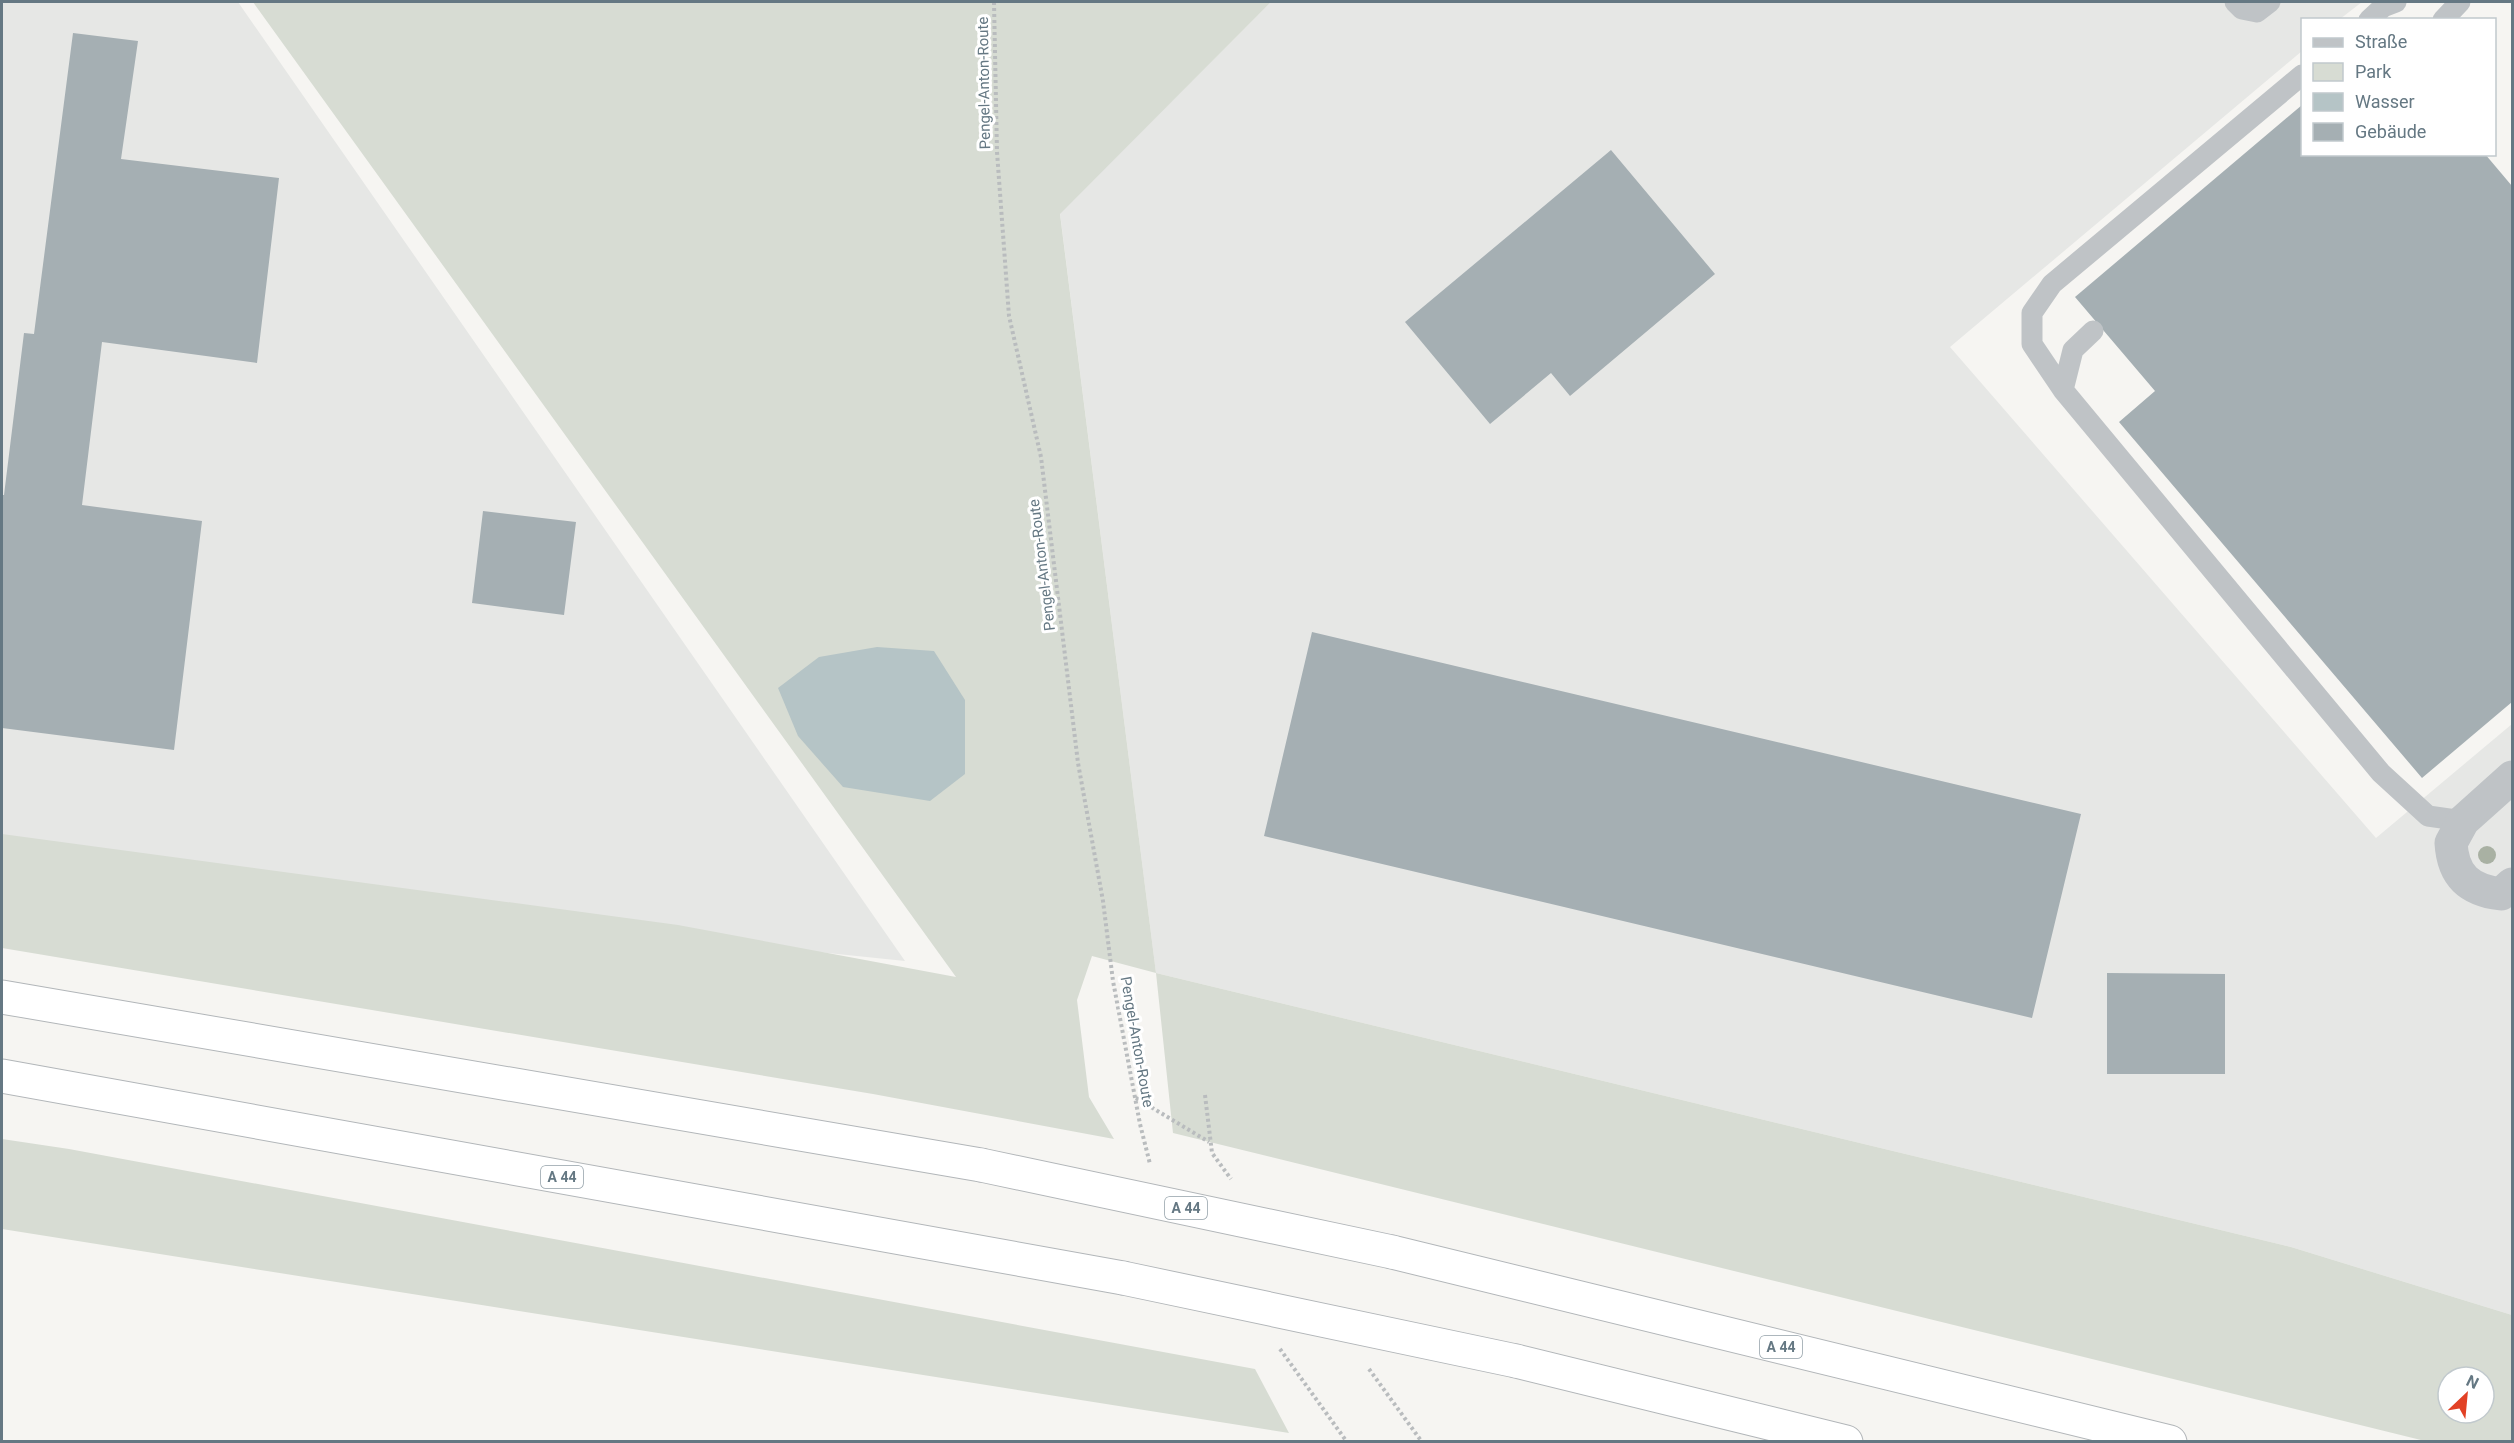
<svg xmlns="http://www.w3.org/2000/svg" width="2514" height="1443" viewBox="0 0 2514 1443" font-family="Roboto,sans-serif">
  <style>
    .built { fill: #e6e7e5 }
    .green { fill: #d7dcd3; fill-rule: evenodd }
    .water { fill: #b5c4c6 }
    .building { fill: #a5afb3 }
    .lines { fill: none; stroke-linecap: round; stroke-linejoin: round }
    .motorway-casing { stroke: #b2b6b9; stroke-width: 35 }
    .path { stroke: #b9bcbe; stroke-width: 4; stroke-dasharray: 3 3; stroke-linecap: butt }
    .service { stroke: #bfc3c6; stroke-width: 21 }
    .minor { stroke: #bfc3c6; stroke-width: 33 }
    .motorway { stroke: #fff; stroke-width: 33 }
    .motorway-bridge-casing { stroke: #b2b6b9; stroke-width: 35; stroke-linecap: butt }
    .motorway-bridge { stroke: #fff; stroke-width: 33 }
    .tree { fill: #a9b1a3 }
    .labels { text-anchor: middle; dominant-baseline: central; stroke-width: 6; stroke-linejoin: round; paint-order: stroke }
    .shield { fill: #fff; stroke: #93a0a8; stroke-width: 1.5 }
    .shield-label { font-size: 14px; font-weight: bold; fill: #657883 }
    .street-label { font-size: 15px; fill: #657883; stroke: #fff }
  </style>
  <rect width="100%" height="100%" fill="#f6f5f2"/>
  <path class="built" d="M 2,2 L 238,2 L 905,961 L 818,952 L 2,848 Z
    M 1271,2 L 2362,2 L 2340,19 L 2302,20 L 2302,51 L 1950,347 L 2376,838 L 2512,724 L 2512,1315 L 2291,1247 L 1156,973 L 1060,213 Z"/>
  <path class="green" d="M 253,2 L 1271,2 L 1060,214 L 1156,973 L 2291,1247 L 2512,1315 L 2512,1441 L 2425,1441 L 1173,1133 L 1156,973 L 1092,956 L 1077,1000 L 1089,1097 L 1114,1139 L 873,1094 L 2,948 L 2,834 L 678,925 L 956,977 ZM 2448,1377 L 2484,1377 L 2484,1413 L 2448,1413 Z
    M 2,1139 L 69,1149 L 1255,1369 L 1289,1433 L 2,1229 Z"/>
  <path class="water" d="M 877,647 L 934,651 L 965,700 L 965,774 L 930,801 L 843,787 L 798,736 L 778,688 L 819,657 Z"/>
  <path class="building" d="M 73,33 L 138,41 L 121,159 L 279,178 L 257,363 L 102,342 L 82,505 L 202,521 L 174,750 L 2,728 L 2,495 L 4,495 L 24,333 L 34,334 Z
    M 2302,105 L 2302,154 L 2485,154 L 2512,186 L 2512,702 L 2422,778 L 2119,422 L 2155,391 L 2075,297 Z
    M 1611,150 L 1715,274 L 1570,396 L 1551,373 L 1490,424 L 1405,322 Z
    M 483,511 L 576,522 L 564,615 L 472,603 Z
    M 1312,632 L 2081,814 L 2032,1018 L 1264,836 Z
    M 2107,973 L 2225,974 L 2225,1074 L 2107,1074 Z"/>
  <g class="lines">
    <g class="motorway-casing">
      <path id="motorway" d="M 2,997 L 981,1165
        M 2,1076 L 1123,1278
        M 1392,1252 L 2170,1442
        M 1516,1361 L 1846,1442"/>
    </g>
    <path class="path" d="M 994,2 L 997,152 L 1009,316 L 1041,457 L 1078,763 L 1103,901 L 1113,981 L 1140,1124 L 1150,1164
      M 1205,1095 L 1212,1153 L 1231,1179
      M 1136,1098 L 1209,1142
      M 1280,1349 L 1347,1442
      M 1369,1369 L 1422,1442"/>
    <path class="service" d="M 2235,2 L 2242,9 L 2257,12 L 2270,2
      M 2369,20 L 2383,7 L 2396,2
      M 2443,20 L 2460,2
      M 2093,331 L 2073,350 L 2063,390 L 2381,773 L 2428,816 L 2463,821
      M 2063,390 L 2032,344 L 2032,313 L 2052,284 L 2302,75"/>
    <path class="minor" d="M 2512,777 L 2463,821 L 2451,843 C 2453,876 2469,890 2501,894 L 2512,884"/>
    <use href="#motorway" class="motorway"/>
    <g class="motorway-bridge-casing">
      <path id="motorway-bridge" d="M 981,1165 L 1392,1252
        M 1123,1278 L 1516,1361"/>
    </g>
    <use href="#motorway-bridge" class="motorway-bridge"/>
  </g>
  <circle class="tree" cx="2487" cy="855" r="9"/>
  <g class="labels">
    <g class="shield">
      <rect x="541" y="1166" width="42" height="22" rx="4.5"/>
      <rect x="1165" y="1197" width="42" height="22" rx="4.5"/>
      <rect x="1760" y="1336" width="42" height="22" rx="4.5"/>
    </g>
    <g class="shield-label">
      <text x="562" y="1177">A 44</text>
      <text x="1186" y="1208">A 44</text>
      <text x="1781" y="1347">A 44</text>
    </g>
    <g class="street-label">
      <text transform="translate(984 83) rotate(-91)">Pengel-Anton-Route</text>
      <text transform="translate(1042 565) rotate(-97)">Pengel-Anton-Route</text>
      <text transform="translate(1137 1042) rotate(80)">Pengel-Anton-Route</text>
    </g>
  </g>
  <rect width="2514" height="1443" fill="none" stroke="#657883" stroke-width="6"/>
  <rect x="2301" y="18" width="195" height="138" fill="#ffffff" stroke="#c1c9cd" stroke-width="1.5"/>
  <rect x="2313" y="38" width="30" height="9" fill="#bfc3c6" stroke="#c1c9cd" stroke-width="1.5"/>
  <text x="2355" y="48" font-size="18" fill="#657883">Straße</text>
  <rect x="2313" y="63" width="30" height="18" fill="#d7dcd3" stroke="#c1c9cd" stroke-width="1.5"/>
  <text x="2355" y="78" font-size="18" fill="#657883">Park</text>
  <rect x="2313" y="93" width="30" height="18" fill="#b5c4c6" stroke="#c1c9cd" stroke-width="1.5"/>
  <text x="2355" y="108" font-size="18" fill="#657883">Wasser</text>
  <rect x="2313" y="123" width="30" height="18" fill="#a5afb3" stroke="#c1c9cd" stroke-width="1.5"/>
  <text x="2355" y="138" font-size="18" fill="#657883">Gebäude</text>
  <g transform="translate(2466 1395) rotate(26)"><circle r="28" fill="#ffffff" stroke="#c1c9cd" stroke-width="1.5"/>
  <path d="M0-4.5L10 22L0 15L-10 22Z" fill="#e24125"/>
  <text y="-9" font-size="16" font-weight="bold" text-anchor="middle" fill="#657883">N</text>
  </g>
</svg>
